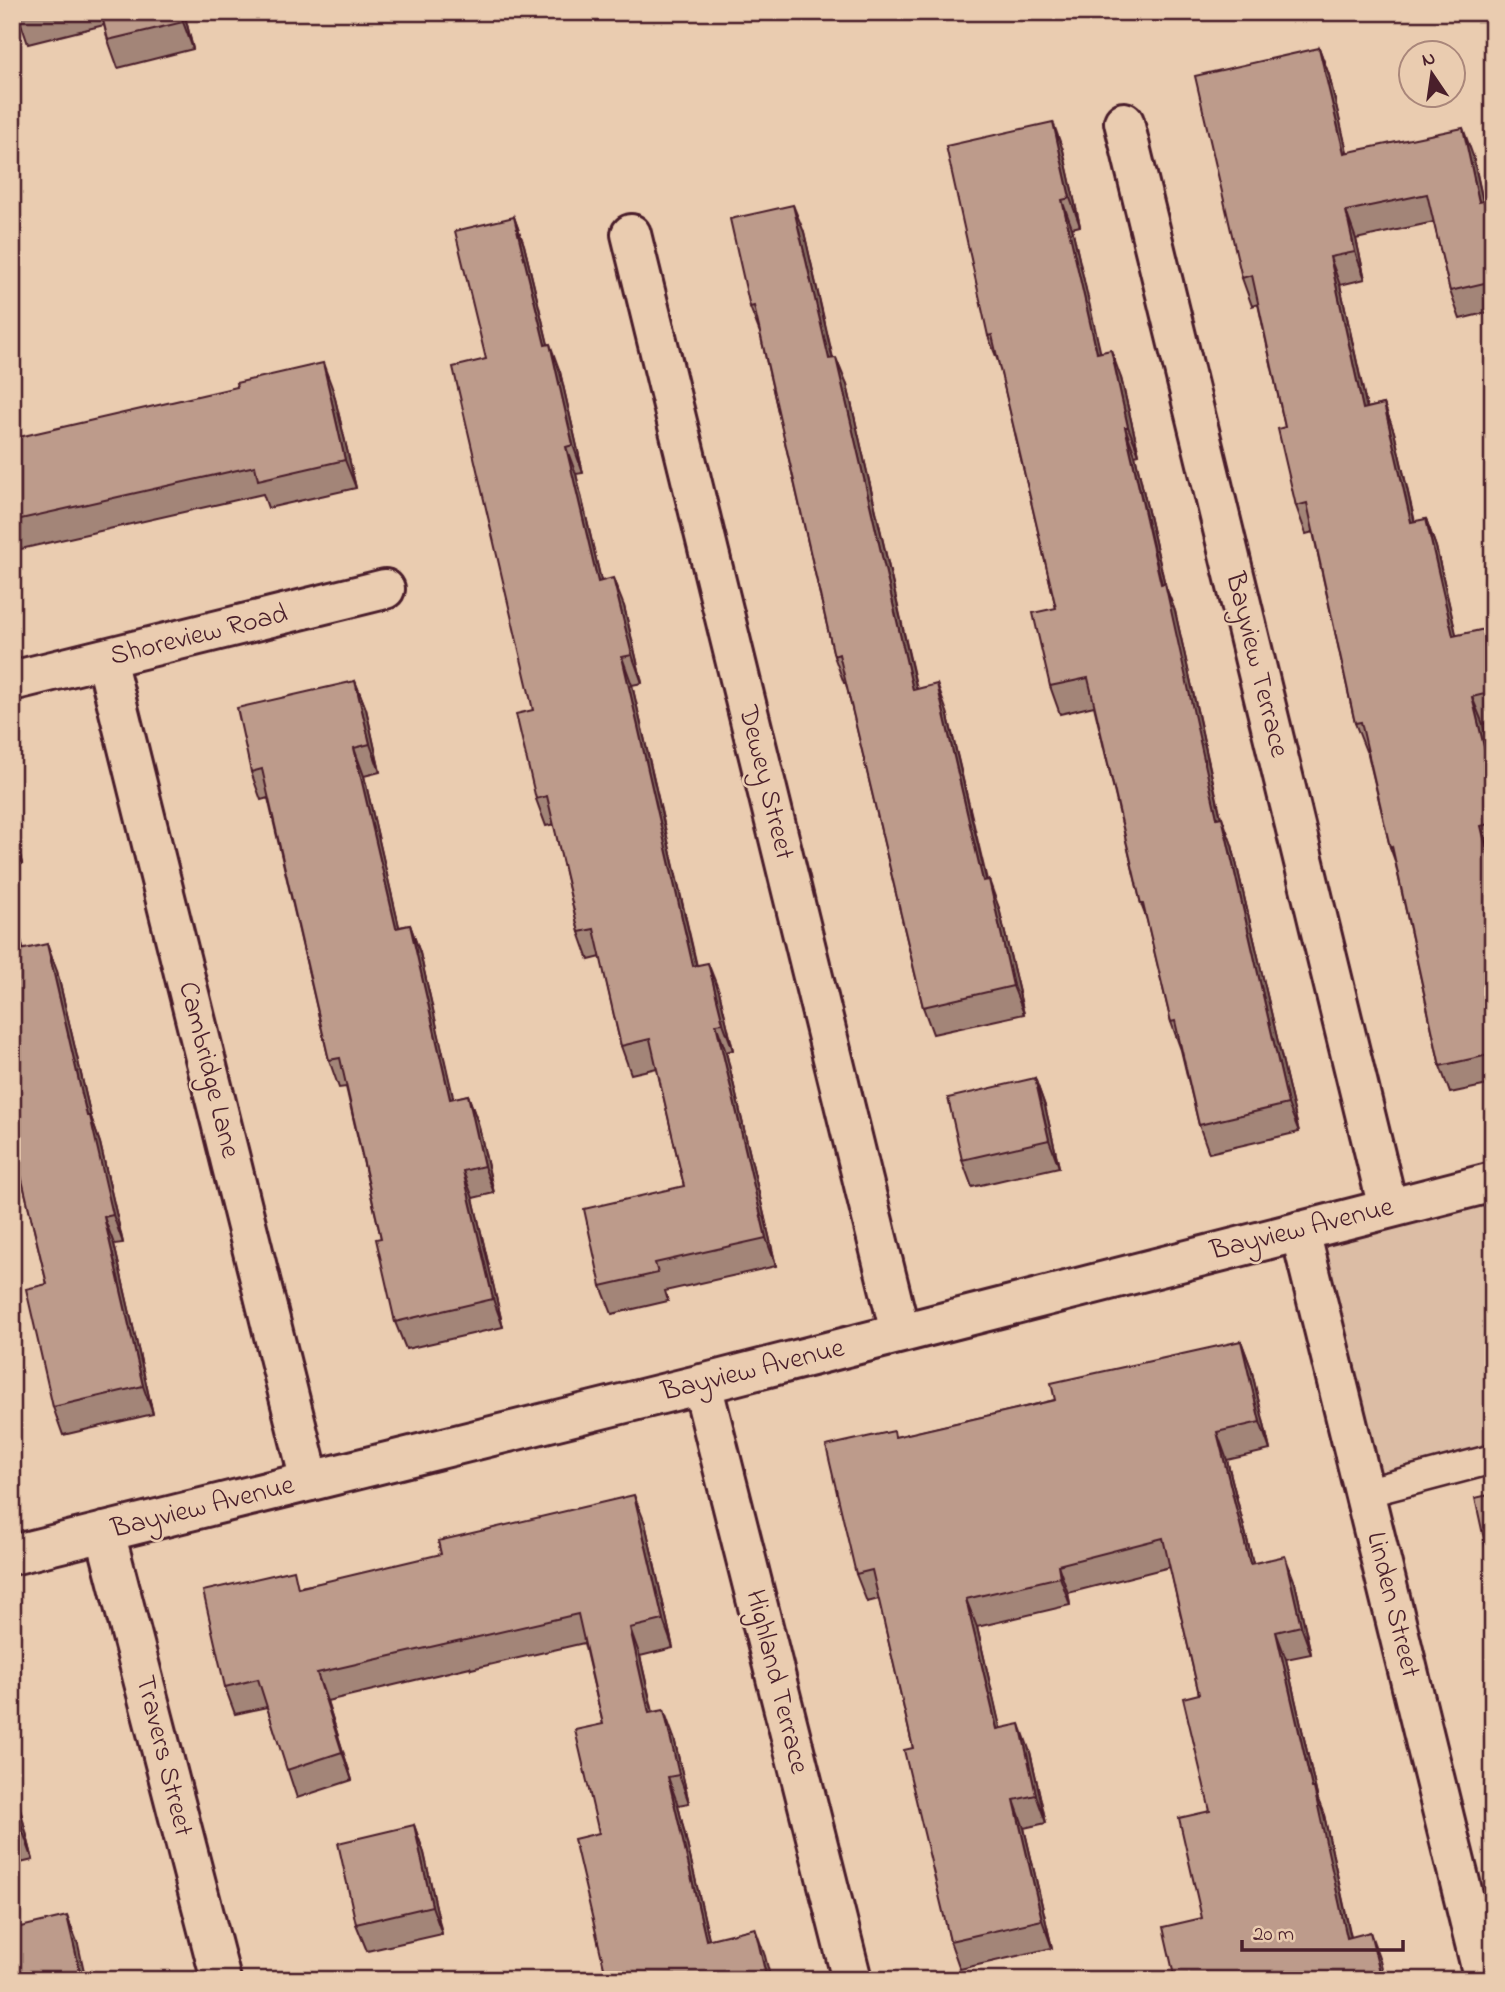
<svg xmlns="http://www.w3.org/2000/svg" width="1505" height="1992" viewBox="0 0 1505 1992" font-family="'Indie Flower',sans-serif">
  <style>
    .built { fill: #dcbda5 }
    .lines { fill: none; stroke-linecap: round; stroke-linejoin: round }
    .lane-casing { stroke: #4a1f2b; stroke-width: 33 }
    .street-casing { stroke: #4a1f2b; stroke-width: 44 }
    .secondary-casing { stroke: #4a1f2b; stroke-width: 44 }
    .lane { stroke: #eaccb0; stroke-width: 28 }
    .street { stroke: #eaccb0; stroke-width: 38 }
    .secondary { stroke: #eaccb0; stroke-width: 38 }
    .wall { fill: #a38578; stroke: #4a1f2b; stroke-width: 2 }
    .shaded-wall { fill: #846c61; stroke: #4a1f2b; stroke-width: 2 }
    .building { fill: #bd9b8b; stroke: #4a1f2b; stroke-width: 2 }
    .labels { text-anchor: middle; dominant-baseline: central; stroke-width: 5; stroke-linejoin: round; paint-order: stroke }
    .street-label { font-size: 28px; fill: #4a1f2b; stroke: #eaccb0 }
  </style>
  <rect width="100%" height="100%" fill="#eaccb0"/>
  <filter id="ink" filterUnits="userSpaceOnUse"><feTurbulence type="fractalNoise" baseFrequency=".0143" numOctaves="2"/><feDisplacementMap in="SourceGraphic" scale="14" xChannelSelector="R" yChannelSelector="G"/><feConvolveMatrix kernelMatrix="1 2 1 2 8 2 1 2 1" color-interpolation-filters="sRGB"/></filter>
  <g filter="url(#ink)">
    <path class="built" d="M 1493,1182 L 1493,1459 L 1364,1493 L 1300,1231 Z"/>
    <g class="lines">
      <g class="lane-casing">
        <path id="lane" d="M 1364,1493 L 1493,1459"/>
      </g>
      <g class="street-casing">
        <path id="street" d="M 1124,122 L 1388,1208
          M 631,234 L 900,1332
          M 106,659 L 310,1481
          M 12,681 L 385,589
          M 1300,1231 L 1484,1980
          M 702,1384 L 852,1980
          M 105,1532 L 221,1980"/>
      </g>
      <g class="secondary-casing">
        <path id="secondary" d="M 12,1555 L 702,1384 L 1493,1182"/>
      </g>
      <use href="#lane" class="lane"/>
      <use href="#street" class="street"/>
      <use href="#secondary" class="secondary"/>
    </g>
    <path class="wall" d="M 17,12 L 184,12 L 193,49 L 118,68 L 108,40 L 104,25 L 28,44 Z
      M 1319,48 L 1329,75 L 1347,153 L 1473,156 L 1483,201 L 1493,199 L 1493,311 L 1460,319 L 1450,291 L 1434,222 L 1356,239 L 1365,279 L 1340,285 L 1367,408 L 1384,404 L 1394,432 L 1415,522 L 1426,519 L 1436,547 L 1456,635 L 1493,649 L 1493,722 L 1483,724 L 1493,768 L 1493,853 L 1491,853 L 1493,859 L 1493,1084 L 1450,1093 L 1440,1066 L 1395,861 L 1390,847 L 1367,750 L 1366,751 L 1355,723 L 1313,532 L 1306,534 L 1296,506 L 1285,427 L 1258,304 L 1252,306 L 1242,278 Z
      M 1063,150 L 1080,226 L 1072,228 L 1100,353 L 1121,378 L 1139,454 L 1135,455 L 1165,585 L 1175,611 L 1221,817 L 1232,845 L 1299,1132 L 1209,1153 L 1199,1125 L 1181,1050 L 1171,1022 L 1147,920 L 1141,904 L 1094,706 L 1060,714 L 1050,686 L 1056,608 L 999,364 L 988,336 Z
      M 514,217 L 524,245 L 548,345 L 560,372 L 583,473 L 576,474 L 601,581 L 624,606 L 642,683 L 632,685 L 697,966 L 719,991 L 733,1050 L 726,1052 L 776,1266 L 665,1291 L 668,1301 L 612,1314 L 601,1286 L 684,1186 L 657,1068 L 631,1074 L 621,1046 L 601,957 L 589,960 L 579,932 L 554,824 L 546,826 L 536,799 L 533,710 L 486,359 Z
      M 804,232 L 833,358 L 847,385 L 917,689 L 947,712 L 987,880 L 999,908 L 1024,1014 L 933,1034 L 923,1007 L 846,683 L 844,683 L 834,656 L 760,333 L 750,307 Z
      M 333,390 L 356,488 L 268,508 L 263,494 L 12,551 L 12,431 L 17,430 L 20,437 Z
      M 355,681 L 366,709 L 380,772 L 364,776 L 399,927 L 410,925 L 420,953 L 453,1099 L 468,1095 L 478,1123 L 494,1193 L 473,1198 L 503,1327 L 406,1349 L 395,1322 L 381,1238 L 346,1087 L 339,1088 L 329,1060 L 268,798 L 261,800 L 251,772 Z
      M 12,820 L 22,864 L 12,866 Z
      M 12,902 L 23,949 L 57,971 L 91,1117 L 100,1143 L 123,1243 L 114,1244 L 153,1414 L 63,1435 L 53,1407 L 47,1284 L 12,1138 Z
      M 1035,1078 L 1045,1106 L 1059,1167 L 972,1187 L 962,1160 Z
      M 1241,1341 L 1251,1368 L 1270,1450 L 1227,1460 L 1253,1563 L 1295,1583 L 1311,1654 L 1286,1659 L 1318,1800 L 1324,1815 L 1351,1937 L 1380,1960 L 1202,1918 L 1210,1811 L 1199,1694 L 1170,1567 L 1068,1593 L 1070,1605 L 977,1627 L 1000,1728 L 1030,1752 L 1046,1823 L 1024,1828 L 1052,1948 L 960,1969 L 950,1941 L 913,1748 L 879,1599 L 867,1602 L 856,1574 L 896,1437 L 1055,1400 Z
      M 645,1523 L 673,1648 L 640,1656 L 653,1712 L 674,1738 L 689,1803 L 678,1805 L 709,1939 L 765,1956 L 607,1980 L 599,1833 L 603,1724 L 584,1643 L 471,1669 L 470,1667 L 327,1701 L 352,1780 L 297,1798 L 267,1707 L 235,1714 L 225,1687 L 300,1587 Z
      M 12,1777 L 33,1860 L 12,1865 Z
      M 414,1825 L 424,1853 L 442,1934 L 367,1951 L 356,1924 Z"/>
    <path class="shaded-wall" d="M 181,12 L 184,12 L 193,49 L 183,22 Z
      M 1319,48 L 1329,75 L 1354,181 L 1344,153 Z
      M 1053,122 L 1063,150 L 1080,226 L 1070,198 Z
      M 1463,128 L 1473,156 L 1489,230 L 1479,202 Z
      M 1062,200 L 1072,228 L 1107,381 L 1097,353 Z
      M 793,205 L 804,232 L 839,387 L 829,359 Z
      M 1346,211 L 1356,239 L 1365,279 L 1355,252 Z
      M 514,217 L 524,245 L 555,373 L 545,345 Z
      M 1330,257 L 1340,285 L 1373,437 L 1363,409 Z
      M 550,344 L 560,372 L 583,473 L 573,445 Z
      M 1111,350 L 1121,378 L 1139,454 L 1128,427 Z
      M 836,358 L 847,385 L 923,717 L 913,690 Z
      M 323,363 L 333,390 L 356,488 L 345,460 Z
      M 1384,404 L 1394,432 L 1421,550 L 1411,522 Z
      M 1125,427 L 1135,455 L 1165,585 L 1175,611 L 1227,846 L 1217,818 Z
      M 566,447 L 576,474 L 608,610 L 598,582 Z
      M 1426,519 L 1436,547 L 1463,664 L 1453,636 Z
      M 613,578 L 624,606 L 642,683 L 632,655 Z
      M 1485,629 L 1493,649 L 1493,663 Z
      M 622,657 L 632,685 L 703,994 L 693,966 Z
      M 355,681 L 366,709 L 380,772 L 370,744 Z
      M 937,684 L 947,712 L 993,909 L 983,881 Z
      M 1472,697 L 1483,724 L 1493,768 L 1493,784 Z
      M 354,748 L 364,776 L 406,956 L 396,928 Z
      M 1222,817 L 1232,845 L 1299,1132 L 1288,1104 Z
      M 12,820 L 22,864 L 12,836 Z
      M 1481,826 L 1491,853 L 1493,859 L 1493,875 Z
      M 989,880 L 999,908 L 1024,1014 L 1013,986 Z
      M 12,902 L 30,978 L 20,950 L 12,918 Z
      M 410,925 L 420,953 L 460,1127 L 450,1099 Z
      M 47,944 L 57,971 L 91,1117 L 100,1143 L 123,1243 L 113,1215 L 87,1116 Z
      M 708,963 L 719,991 L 733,1050 L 723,1023 Z
      M 716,1024 L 726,1052 L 776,1266 L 766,1238 Z
      M 1035,1078 L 1045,1106 L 1059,1167 L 1049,1140 Z
      M 468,1095 L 478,1123 L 494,1193 L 484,1166 Z
      M 463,1171 L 473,1198 L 503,1327 L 493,1299 Z
      M 104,1217 L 114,1244 L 153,1414 L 143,1386 Z
      M 1241,1341 L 1251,1368 L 1270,1450 L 1260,1422 Z
      M 1217,1432 L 1227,1460 L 1260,1591 L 1250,1564 Z
      M 634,1495 L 645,1523 L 673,1648 L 663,1620 Z
      M 1285,1556 L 1295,1583 L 1311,1654 L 1301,1626 Z
      M 1058,1565 L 1068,1593 L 1070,1605 L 1060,1577 Z
      M 966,1599 L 977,1627 L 1007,1757 L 997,1729 Z
      M 630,1628 L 640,1656 L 659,1741 L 649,1713 Z
      M 1276,1632 L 1286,1659 L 1318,1800 L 1324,1815 L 1357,1966 L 1347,1938 Z
      M 317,1673 L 327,1701 L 352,1780 L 342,1752 Z
      M 664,1710 L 674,1738 L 689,1803 L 679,1775 Z
      M 1020,1724 L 1030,1752 L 1046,1823 L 1036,1795 Z
      M 12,1777 L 33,1860 L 23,1832 L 12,1789 Z
      M 668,1777 L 678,1805 L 716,1968 L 706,1940 Z
      M 1014,1800 L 1024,1828 L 1052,1948 L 1042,1920 Z
      M 414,1825 L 424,1853 L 442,1934 L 432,1906 Z
      M 67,1916 L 78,1944 L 86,1980 L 82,1980 Z
      M 755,1928 L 765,1956 L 771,1980 L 767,1980 Z
      M 1370,1932 L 1380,1960 L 1385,1980 L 1382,1980 Z"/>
    <path class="building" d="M 17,12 L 32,12 L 18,16 Z
      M 101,12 L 181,12 L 183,22 L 108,40 Z
      M 1319,48 L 1344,153 L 1463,128 L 1479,202 L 1493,199 L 1493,245 L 1489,246 L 1493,260 L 1493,281 L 1450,291 L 1427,194 L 1346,211 L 1355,252 L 1330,257 L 1363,409 L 1384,404 L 1411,522 L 1426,519 L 1453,636 L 1485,629 L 1493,663 L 1493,692 L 1472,697 L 1493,784 L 1493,823 L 1481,826 L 1493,875 L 1493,1054 L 1440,1066 L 1392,846 L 1390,847 L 1361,722 L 1355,723 L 1307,503 L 1296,506 L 1278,429 L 1285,427 L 1252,275 L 1242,278 L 1195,76 Z
      M 1053,122 L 1070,198 L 1062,200 L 1097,353 L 1111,350 L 1128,427 L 1125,427 L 1161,584 L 1165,583 L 1217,818 L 1222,817 L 1288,1104 L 1199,1125 L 1175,1021 L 1171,1022 L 1143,904 L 1141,904 L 1088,678 L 1050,686 L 1033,613 L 1056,608 L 992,335 L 988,336 L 946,146 Z
      M 793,205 L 829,359 L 836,358 L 913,690 L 937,684 L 983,881 L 989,880 L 1013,986 L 923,1007 L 839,654 L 834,656 L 754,306 L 750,307 L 730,219 Z
      M 514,217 L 545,345 L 550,344 L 573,445 L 566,447 L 598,582 L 613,578 L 632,655 L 622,657 L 693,966 L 708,963 L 723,1023 L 716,1024 L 766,1238 L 655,1263 L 658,1273 L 601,1286 L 584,1209 L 684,1186 L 650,1039 L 621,1046 L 594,929 L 579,932 L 547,796 L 536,799 L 516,714 L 533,710 L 453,367 L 486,359 L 455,231 Z
      M 323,363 L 345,460 L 258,480 L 255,466 L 12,521 L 12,431 L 17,430 L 19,437 L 237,387 L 236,383 Z
      M 355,681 L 370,744 L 354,748 L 396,928 L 410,925 L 450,1099 L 468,1095 L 484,1166 L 463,1171 L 493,1299 L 395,1322 L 376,1239 L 381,1238 L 340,1058 L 329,1060 L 262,769 L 251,772 L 237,708 Z
      M 12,918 L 20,950 L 47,944 L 87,1116 L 90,1116 L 113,1215 L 104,1217 L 143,1386 L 53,1407 L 26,1289 L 47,1284 L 12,1138 Z
      M 1035,1078 L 1049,1140 L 962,1160 L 948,1098 Z
      M 1241,1341 L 1260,1422 L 1217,1432 L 1250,1564 L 1285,1556 L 1301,1626 L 1276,1632 L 1312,1788 L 1314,1788 L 1347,1938 L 1370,1932 L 1382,1980 L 1175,1980 L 1163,1927 L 1202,1918 L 1179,1818 L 1210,1811 L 1183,1698 L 1199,1694 L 1163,1538 L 1058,1565 L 1060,1577 L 966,1599 L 997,1729 L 1020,1724 L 1036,1795 L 1014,1800 L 1042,1920 L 950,1941 L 904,1750 L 913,1748 L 872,1570 L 856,1574 L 826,1446 L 894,1431 L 895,1437 L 1055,1400 L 1051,1383 Z
      M 1493,1494 L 1493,1571 L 1491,1571 L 1475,1498 Z
      M 634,1495 L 663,1620 L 630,1628 L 649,1713 L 664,1710 L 679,1775 L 668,1777 L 706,1940 L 755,1928 L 767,1980 L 607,1980 L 574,1839 L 599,1833 L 575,1730 L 603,1724 L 578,1614 L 461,1641 L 461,1640 L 317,1673 L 342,1752 L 287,1770 L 258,1679 L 225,1687 L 203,1591 L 294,1570 L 298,1588 L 441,1554 L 438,1541 Z
      M 12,1789 L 23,1832 L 12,1835 Z
      M 414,1825 L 432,1906 L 356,1924 L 338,1843 Z
      M 67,1916 L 82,1980 L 12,1980 L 12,1929 Z"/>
  </g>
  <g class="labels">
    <g class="street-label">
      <text transform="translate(199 636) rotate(-14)">Shoreview Road</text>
      <text transform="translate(1256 665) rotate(76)">Bayview Terrace</text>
      <text transform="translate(765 783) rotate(76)">Dewey Street</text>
      <text transform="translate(208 1070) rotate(76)">Cambridge Lane</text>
      <text transform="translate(1302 1230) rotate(-14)">Bayview Avenue</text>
      <text transform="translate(753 1371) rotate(-14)">Bayview Avenue</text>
      <text transform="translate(203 1508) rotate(-14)">Bayview Avenue</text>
      <text transform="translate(1392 1605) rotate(76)">Linden Street</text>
      <text transform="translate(776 1682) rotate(76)">Highland Terrace</text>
      <text transform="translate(163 1756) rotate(76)">Travers Street</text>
    </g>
  </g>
  <rect width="1505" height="1992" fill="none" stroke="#eaccb0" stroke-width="42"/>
  <rect x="21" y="21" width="1463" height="1950" fill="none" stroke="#4a1f2b" stroke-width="2.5" filter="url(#ink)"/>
  <g transform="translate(1432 74) rotate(347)"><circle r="33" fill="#eaccb0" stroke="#aa877b" stroke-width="2"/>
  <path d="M0-5L12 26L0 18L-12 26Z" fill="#4a1f2b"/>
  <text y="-10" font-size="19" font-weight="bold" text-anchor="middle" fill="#4a1f2b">N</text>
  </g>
  <path d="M1242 1940v10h161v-10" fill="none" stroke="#4a1f2b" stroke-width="3.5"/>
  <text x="1253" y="1940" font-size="21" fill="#4a1f2b" stroke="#eaccb0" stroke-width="5" paint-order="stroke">20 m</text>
</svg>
